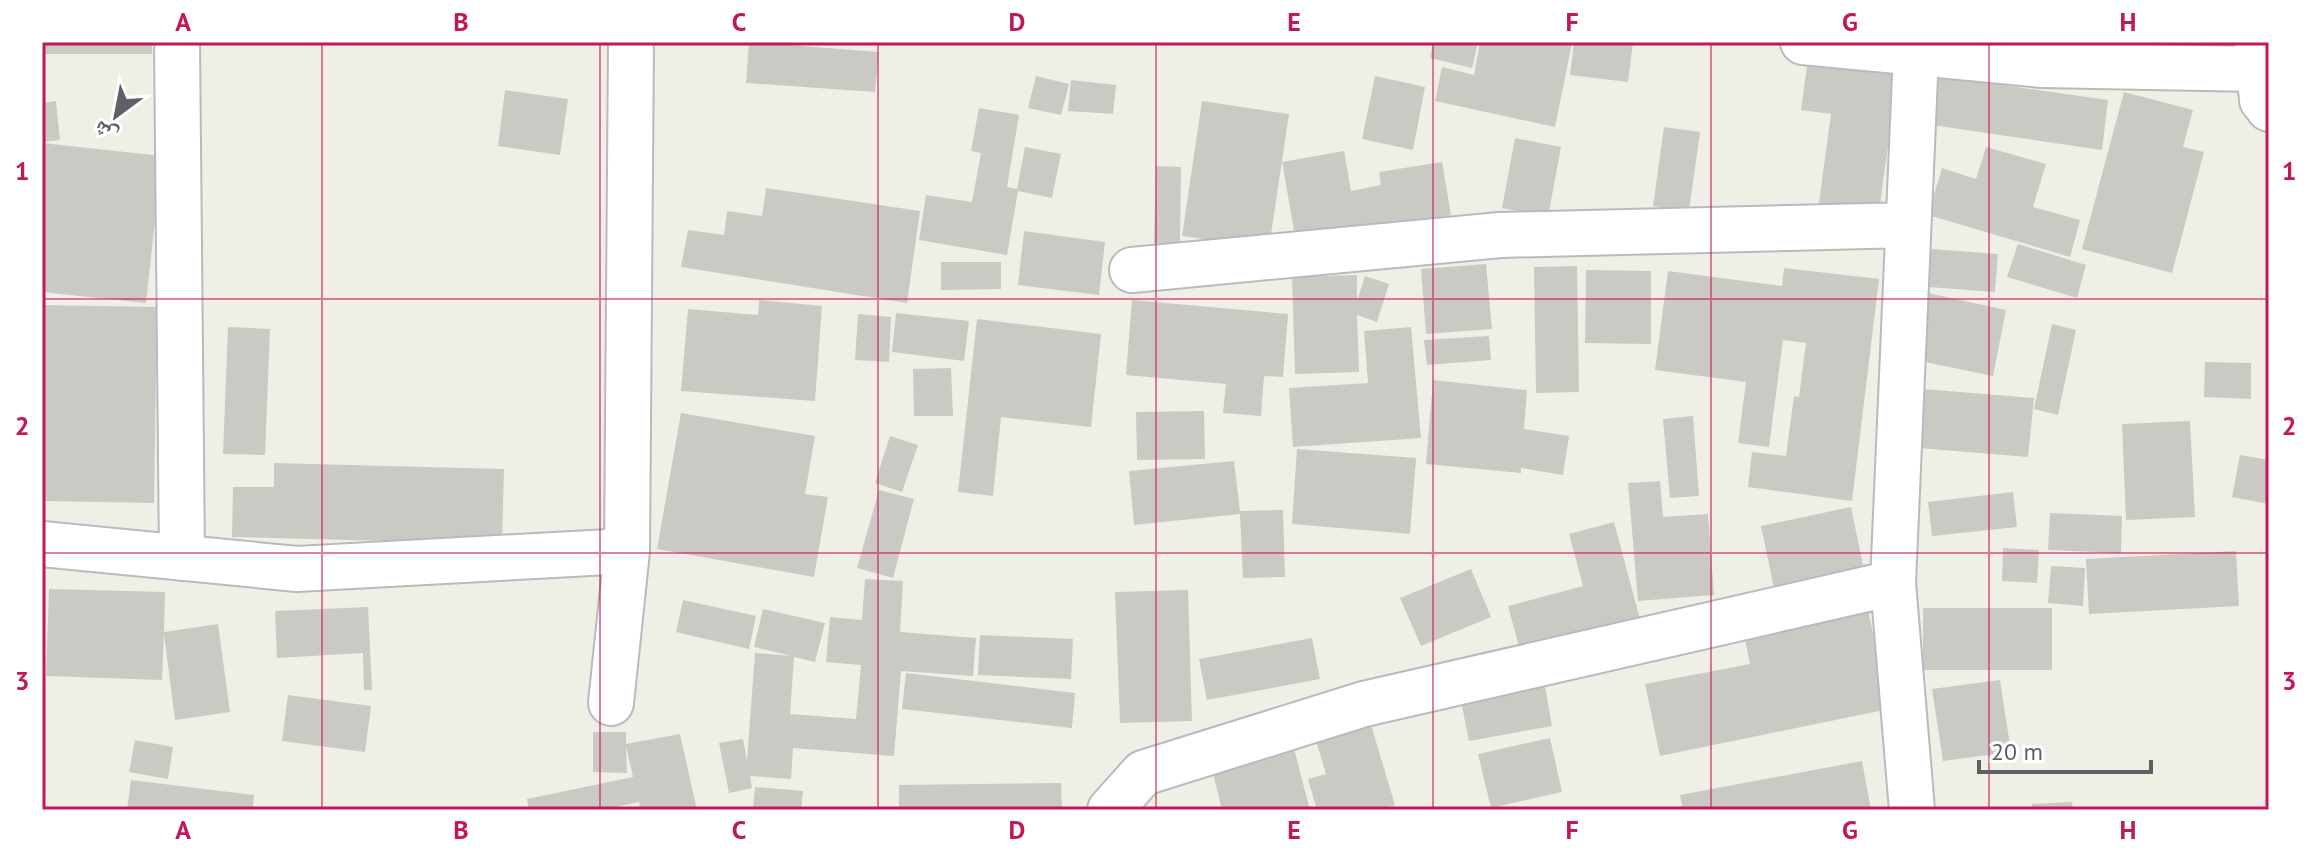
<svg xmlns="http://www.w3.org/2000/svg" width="2311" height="852" viewBox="0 0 2311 852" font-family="'PT Sans','Noto Naskh Arabic',sans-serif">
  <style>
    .building { fill: #cbc9c4 }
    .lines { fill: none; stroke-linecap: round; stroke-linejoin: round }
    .street-casing { stroke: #b9babf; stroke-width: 48 }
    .street { stroke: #fff; stroke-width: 44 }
    .grid { fill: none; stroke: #c2185b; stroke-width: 2; stroke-opacity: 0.55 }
    .neatline { fill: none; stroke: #c2185b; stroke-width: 3 }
    .grid-label { font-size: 26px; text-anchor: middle; font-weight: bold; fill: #c2185b }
  </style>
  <rect width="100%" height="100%" fill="#f0efe6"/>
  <path class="building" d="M 42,42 L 152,42 L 152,54 L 42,54 Z
    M 749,42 L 879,52 L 875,92 L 746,83 Z
    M 1433,42 L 1478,42 L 1472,68 L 1430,58 Z
    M 1480,42 L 1572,43 L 1555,127 L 1435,101 L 1442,67 L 1474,75 Z
    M 1574,42 L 1633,42 L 1628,82 L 1570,75 Z
    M 1808,59 L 1898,72 L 1878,219 L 1818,210 L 1831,114 L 1801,110 Z
    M 1036,76 L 1069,84 L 1061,115 L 1028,108 Z
    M 1375,76 L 1425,87 L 1413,150 L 1362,139 Z
    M 1939,76 L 2108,100 L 2102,150 L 1932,125 Z
    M 1071,80 L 1116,85 L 1113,114 L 1068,111 Z
    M 505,90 L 568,99 L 560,155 L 498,146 Z
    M 2124,92 L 2193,110 L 2183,147 L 2204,152 L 2172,273 L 2082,249 Z
    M 56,101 L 60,140 L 42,142 L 42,103 Z
    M 1202,101 L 1289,114 L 1269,248 L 1182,236 Z
    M 979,108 L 1019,115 L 1007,187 L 1017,189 L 1025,147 L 1061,154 L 1052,198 L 1018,191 L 1007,255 L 919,240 L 926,195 L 972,202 L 981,153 L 971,151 Z
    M 1664,127 L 1700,132 L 1689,211 L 1653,206 Z
    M 1515,138 L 1561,147 L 1548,217 L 1502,208 Z
    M 42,143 L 162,156 L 146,303 L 42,292 Z
    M 1986,147 L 2046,164 L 2033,207 L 2080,220 L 2070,257 L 1928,215 L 1942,168 L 1976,179 Z
    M 1344,151 L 1351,191 L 1381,185 L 1379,172 L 1442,162 L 1451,215 L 1296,241 L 1282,162 Z
    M 1156,166 L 1181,167 L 1180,243 L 1154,243 Z
    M 766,188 L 920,211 L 907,303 L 681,267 L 688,230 L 724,235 L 727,211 L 762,216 Z
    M 1024,231 L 1105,242 L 1099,295 L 1018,285 Z
    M 2018,244 L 2086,265 L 2077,298 L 2007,277 Z
    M 1918,248 L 1998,254 L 1995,292 L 1915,286 Z
    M 941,262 L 1001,262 L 1001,289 L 941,290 Z
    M 1486,264 L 1492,329 L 1426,334 L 1421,269 Z
    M 1577,266 L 1579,392 L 1536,393 L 1534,267 Z
    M 1784,268 L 1879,279 L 1852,501 L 1748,487 L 1752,452 L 1786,456 L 1794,396 L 1799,397 L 1806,343 L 1783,340 L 1769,447 L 1738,443 L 1746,382 L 1655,370 L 1668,271 L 1782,286 Z
    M 1586,270 L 1651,271 L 1651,344 L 1585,343 Z
    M 1357,275 L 1357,301 L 1365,276 L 1389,284 L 1377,322 L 1357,315 L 1359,372 L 1295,374 L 1292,277 Z
    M 1928,293 L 2006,310 L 1993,376 L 1915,360 Z
    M 759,300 L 822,306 L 815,401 L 681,391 L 688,309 L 758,315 Z
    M 1132,300 L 1288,314 L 1283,377 L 1264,376 L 1261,416 L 1223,413 L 1226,384 L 1126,375 Z
    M 42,305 L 157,307 L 154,503 L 42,501 Z
    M 896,313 L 969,321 L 964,361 L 892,352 Z
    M 858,314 L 891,317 L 889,362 L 855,360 Z
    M 977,319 L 1101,334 L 1091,427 L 1001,417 L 993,496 L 958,492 Z
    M 2052,324 L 2076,330 L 2058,415 L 2034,409 Z
    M 228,327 L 270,329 L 265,455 L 223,454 Z
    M 1411,327 L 1421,438 L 1293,447 L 1289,388 L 1368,383 L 1364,331 Z
    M 1489,336 L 1491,360 L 1427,365 L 1424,340 Z
    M 2205,362 L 2251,363 L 2251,399 L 2204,397 Z
    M 951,368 L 953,416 L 914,416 L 913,369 Z
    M 1433,380 L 1527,390 L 1524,429 L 1569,436 L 1563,475 L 1521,468 L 1521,473 L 1426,464 Z
    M 1910,388 L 2034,398 L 2028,457 L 1906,447 Z
    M 1204,411 L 1205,459 L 1137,460 L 1136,412 Z
    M 681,413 L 815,436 L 805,494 L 828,497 L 814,577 L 657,549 Z
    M 1693,416 L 1699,496 L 1670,498 L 1663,419 Z
    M 2190,421 L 2195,517 L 2126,520 L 2122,424 Z
    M 890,436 L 918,445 L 902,492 L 875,483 Z
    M 1297,449 L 1416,458 L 1410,534 L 1292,524 Z
    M 2240,455 L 2269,460 L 2269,504 L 2232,497 Z
    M 1234,461 L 1240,511 L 1283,510 L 1285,577 L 1243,578 L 1240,514 L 1134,525 L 1129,471 Z
    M 274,463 L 504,469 L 502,544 L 232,537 L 233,487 L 274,487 Z
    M 1660,481 L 1663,517 L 1708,514 L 1714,595 L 1638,601 L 1628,483 Z
    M 879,490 L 914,499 L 893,578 L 857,568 Z
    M 2013,492 L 2017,527 L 1932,536 L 1928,502 Z
    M 1851,507 L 1867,585 L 1777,603 L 1761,526 Z
    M 2050,513 L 2122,516 L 2121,553 L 2048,550 Z
    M 1614,522 L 1641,623 L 1521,654 L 1508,606 L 1583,586 L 1569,534 Z
    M 2003,548 L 2039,550 L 2037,583 L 2002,581 Z
    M 2236,551 L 2239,606 L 2089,614 L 2086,559 Z
    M 2051,566 L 2085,568 L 2083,606 L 2048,603 Z
    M 1471,569 L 1491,617 L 1421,646 L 1400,598 Z
    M 865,579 L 903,581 L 900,632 L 976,638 L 973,676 L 901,671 L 894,756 L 793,748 L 791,779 L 750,776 L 752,788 L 729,793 L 719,743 L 743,739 L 747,761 L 755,653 L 792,656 L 754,647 L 763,609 L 825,623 L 815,662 L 794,657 L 790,714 L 856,719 L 861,665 L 826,662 L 830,617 L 862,620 Z
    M 49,589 L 165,592 L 164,632 L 218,624 L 230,712 L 175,720 L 164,634 L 162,680 L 46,676 Z
    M 1188,590 L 1192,721 L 1120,723 L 1115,592 Z
    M 683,600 L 756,616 L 749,649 L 676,632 Z
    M 368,607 L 372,690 L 364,690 L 363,653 L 277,658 L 275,611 Z
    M 1923,608 L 2052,608 L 2052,670 L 1923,670 Z
    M 1868,610 L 1889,709 L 1660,756 L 1645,684 L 1750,664 L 1744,635 Z
    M 980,635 L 1073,639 L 1071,679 L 978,675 Z
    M 1312,638 L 1320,679 L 1207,700 L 1199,659 Z
    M 906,673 L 1075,693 L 1072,728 L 902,709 Z
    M 2000,680 L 2011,752 L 1943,761 L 1932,689 Z
    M 1545,686 L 1552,726 L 1469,741 L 1461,701 Z
    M 288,695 L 371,706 L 365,752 L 282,741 Z
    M 1369,718 L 1395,805 L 1378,810 L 1317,810 L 1308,779 L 1326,774 L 1314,734 Z
    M 593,732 L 626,732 L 626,744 L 680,734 L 697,810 L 641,810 L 639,802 L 601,810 L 529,810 L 527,799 L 633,777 L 626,746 L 627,773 L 593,772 Z
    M 1291,737 L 1310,810 L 1222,810 L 1209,757 Z
    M 1550,738 L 1562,792 L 1491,808 L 1478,754 Z
    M 135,740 L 173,747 L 168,779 L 129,772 Z
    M 1862,761 L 1871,810 L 1683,810 L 1680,795 Z
    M 131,780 L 254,795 L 253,810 L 127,810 Z
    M 1061,783 L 1062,810 L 899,810 L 899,785 Z
    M 755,787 L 803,791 L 801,810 L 753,810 Z
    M 2072,802 L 2073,810 L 2032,810 L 2032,804 Z"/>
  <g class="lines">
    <g class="street-casing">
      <path id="street" d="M 177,42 L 182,558
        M 1803,42 L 2042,65 L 2257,69
        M 2257,42 L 2262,100 L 2269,109
        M 1132,270 L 1500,235 L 1908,225
        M 42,544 L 297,569 L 627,551 L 611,703
        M 627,551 L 631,42
        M 1893,583 L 1912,810
        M 1110,810 L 1143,773 L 1364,704 L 1893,583 L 1916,53"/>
    </g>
    <use href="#street" class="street"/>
  </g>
  <path class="grid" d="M 322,42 L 322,810M 600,42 L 600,810M 878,42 L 878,810M 1156,42 L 1156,810M 1433,42 L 1433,810M 1711,42 L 1711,810M 1989,42 L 1989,810M 42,299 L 2269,299M 42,553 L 2269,553"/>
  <rect width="2311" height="852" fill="none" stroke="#ffffff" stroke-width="88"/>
  <g transform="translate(116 116) rotate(212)" stroke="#ffffff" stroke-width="6" paint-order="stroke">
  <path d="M0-6L14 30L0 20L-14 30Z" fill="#5e6066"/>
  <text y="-12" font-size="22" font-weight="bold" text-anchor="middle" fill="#5e6066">ش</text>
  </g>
  <path d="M1979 760v12h172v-12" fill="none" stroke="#5e6066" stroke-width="4"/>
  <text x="1991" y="760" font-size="24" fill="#5e6066" stroke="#ffffff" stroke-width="6" paint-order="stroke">20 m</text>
  <rect x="44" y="44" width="2223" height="764" class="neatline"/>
  <g class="grid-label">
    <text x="183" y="31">A</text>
    <text x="461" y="31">B</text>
    <text x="739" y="31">C</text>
    <text x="1017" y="31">D</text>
    <text x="1294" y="31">E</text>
    <text x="1572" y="31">F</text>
    <text x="1850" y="31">G</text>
    <text x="2128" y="31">H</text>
    <text x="22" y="180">1</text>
    <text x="2289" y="180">1</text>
    <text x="22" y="435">2</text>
    <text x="2289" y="435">2</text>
    <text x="22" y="690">3</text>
    <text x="2289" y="690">3</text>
    <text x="183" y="839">A</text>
    <text x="461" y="839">B</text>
    <text x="739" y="839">C</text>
    <text x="1017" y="839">D</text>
    <text x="1294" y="839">E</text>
    <text x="1572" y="839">F</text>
    <text x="1850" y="839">G</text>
    <text x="2128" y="839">H</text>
  </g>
</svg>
